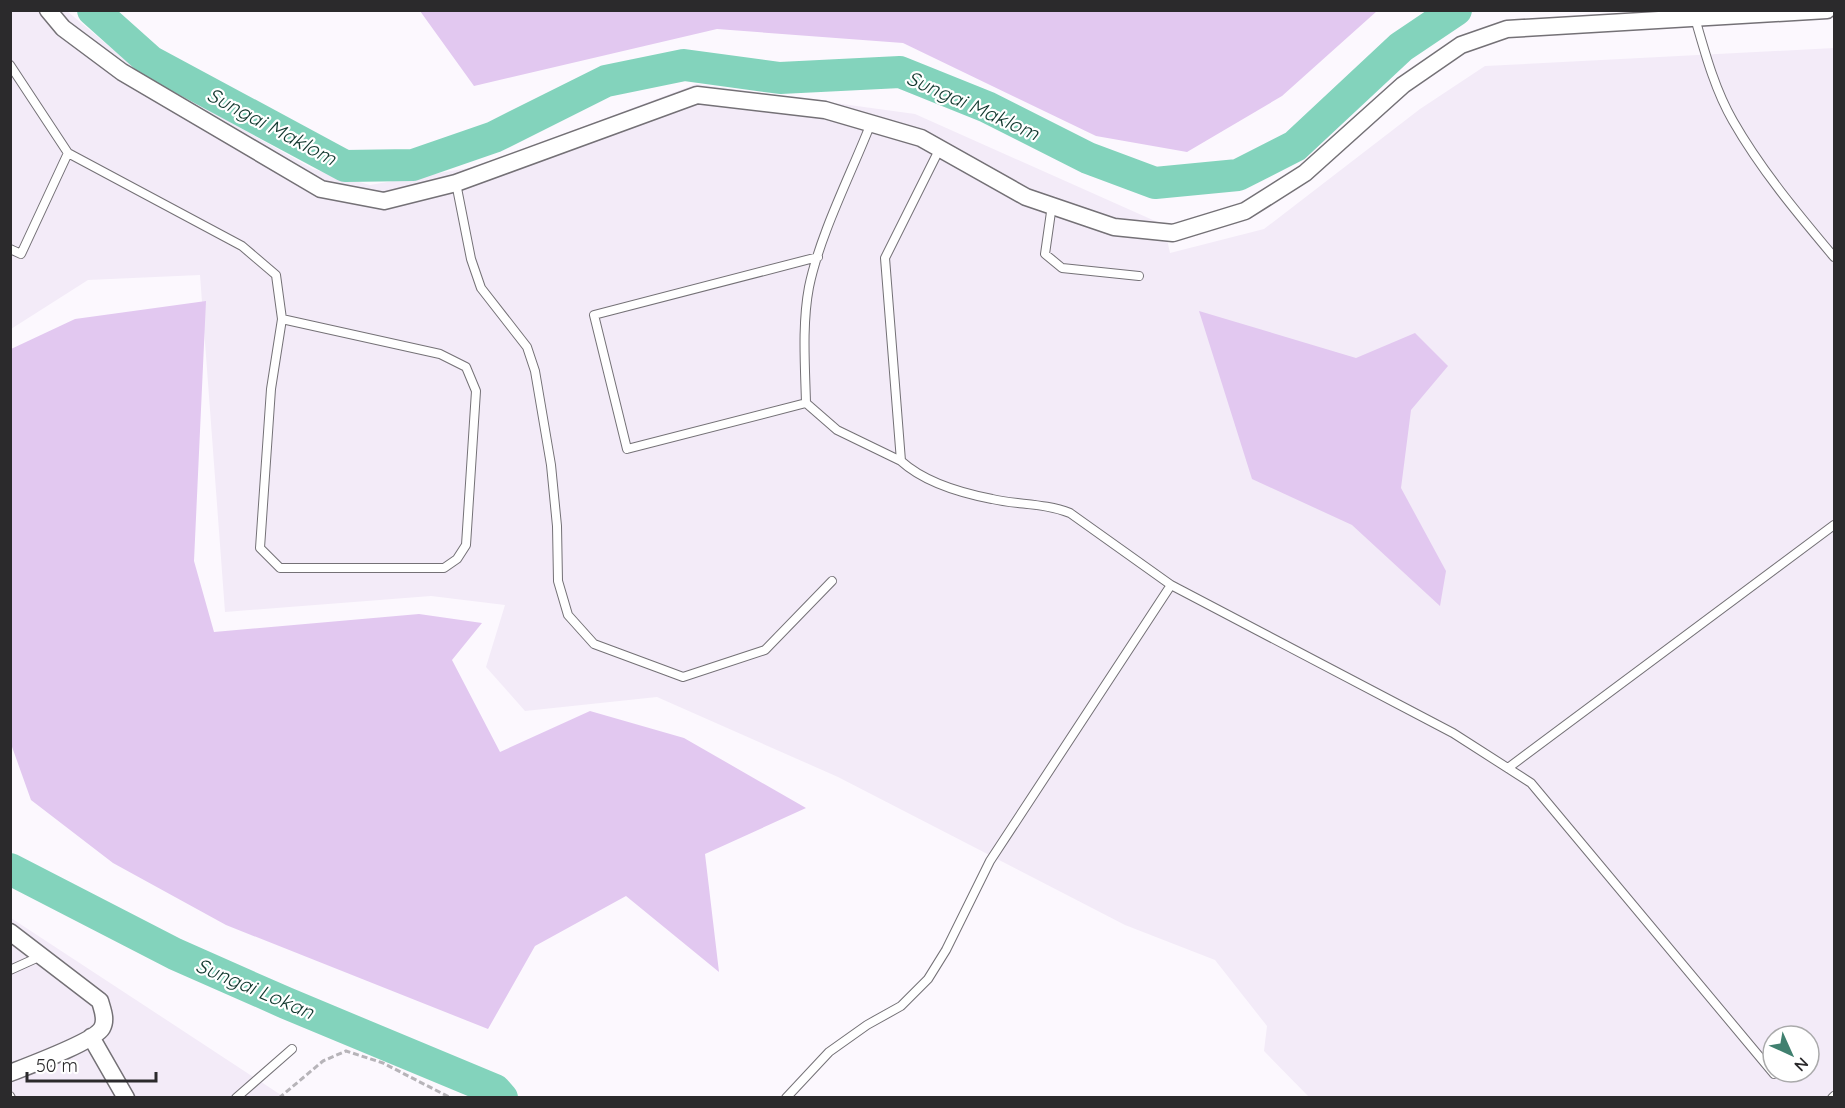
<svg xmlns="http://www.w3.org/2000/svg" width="1845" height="1108" viewBox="0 0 1845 1108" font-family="Quicksand,sans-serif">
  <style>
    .built { fill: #f3ebf8; fill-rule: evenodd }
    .green { fill: #e2c8f0 }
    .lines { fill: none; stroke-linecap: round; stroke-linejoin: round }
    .river { stroke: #83d3bc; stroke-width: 32 }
    .lane-casing { stroke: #747176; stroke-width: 10 }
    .street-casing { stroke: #747176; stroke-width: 19 }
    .path { stroke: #b7b4b9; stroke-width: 3; stroke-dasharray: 6 3; stroke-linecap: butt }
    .lane { stroke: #fff; stroke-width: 8 }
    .street { stroke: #fff; stroke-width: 16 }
    .labels { text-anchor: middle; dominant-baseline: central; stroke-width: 4.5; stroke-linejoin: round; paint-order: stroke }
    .water-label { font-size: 20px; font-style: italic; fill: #12382e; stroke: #fff }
  </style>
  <rect width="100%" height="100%" fill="#fcf8fe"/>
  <path class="built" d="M 11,11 L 67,11 L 136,69 L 313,169 L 370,185 L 480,166 L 696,84 L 915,114 L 1164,225 L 1170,253 L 1264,229 L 1420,109 L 1485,66 L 1834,48 L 1834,1097 L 1309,1097 L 1264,1051 L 1267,1026 L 1215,960 L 1125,925 L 838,777 L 657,697 L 525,711 L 486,667 L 505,605 L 431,596 L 225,612 L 200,275 L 88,280 L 11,329 ZM 1773,1036 L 1809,1036 L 1809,1072 L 1773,1072 Z
    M 11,918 L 284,1097 L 11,1097 Z"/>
  <path class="green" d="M 420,11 L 1377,11 L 1282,96 L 1187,152 L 1096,136 L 903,43 L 717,29 L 474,86 Z
    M 206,301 L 194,561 L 214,632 L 419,614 L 482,623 L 452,660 L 500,752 L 590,711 L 684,738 L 806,808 L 705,854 L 719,972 L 626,896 L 535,946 L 488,1029 L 226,925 L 113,863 L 31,800 L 11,744 L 11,349 L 75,319 Z
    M 1199,311 L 1356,358 L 1415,333 L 1448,366 L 1411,410 L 1401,488 L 1446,571 L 1440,606 L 1352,525 L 1252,479 Z"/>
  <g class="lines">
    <path class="river" d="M 93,10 L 150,61 L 345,166 L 413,165 L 494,137 L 606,81 L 684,65 L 780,78 L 900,72 L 987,107 L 1088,158 L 1155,183 L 1238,175 L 1295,146 L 1401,47 L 1456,10
      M 10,869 L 175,954 L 286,1003 L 495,1090 L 502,1098"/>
    <g class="lane-casing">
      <path id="lane" d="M 1695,18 C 1705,53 1715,90 1733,121 C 1761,170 1798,214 1834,257
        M 10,65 L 68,153 L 242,246 L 276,275 L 282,319 L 271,389 L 260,548 L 280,568 L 444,568 L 457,559 L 466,545 L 476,391 L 466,367 L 440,354 L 282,319
        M 940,148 L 885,258 L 901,461 C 924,482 961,493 992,499 C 1018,505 1045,503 1070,513 L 1171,585 L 1453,733 L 1531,783 L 1774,1074
        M 456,183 L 471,259 L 481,288 L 527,347 L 535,371 L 551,465 L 557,526 L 558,581 L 568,615 L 594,644 L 683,677 L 765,650 L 832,581
        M 1052,205 L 1045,254 L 1062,268 L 1139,276
        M 10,249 L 21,254 L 68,153
        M 818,257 L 594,315 L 627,449 L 806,403 C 805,365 802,324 809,287 C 820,234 851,174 871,123
        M 806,403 L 837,430 L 901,461
        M 1508,768 L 1834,525
        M 10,970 L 41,956
        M 10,1096 L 11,1098
        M 236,1098 L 292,1049
        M 786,1098 L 829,1052 L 867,1025 L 901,1006 L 928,979 L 946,950 L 990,861 L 1171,585
        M 1832,1098 L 1834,1096"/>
    </g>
    <g class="street-casing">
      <path id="street" d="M 48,10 L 63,28 L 122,72 L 321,189 L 384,201 L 456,183 L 697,95 L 825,110 L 921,138 L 1026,197 L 1114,227 L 1173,233 L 1245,211 L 1305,173 L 1403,85 L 1461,45 L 1507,29 L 1827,10
        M 10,932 L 100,1001 C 102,1009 107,1019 102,1028 C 95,1041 28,1066 10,1073
        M 91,1037 L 126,1098"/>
    </g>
    <path class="path" d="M 279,1098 L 323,1061 L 346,1051 L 383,1063 L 451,1098"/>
    <use href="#lane" class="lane"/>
    <use href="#street" class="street"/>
  </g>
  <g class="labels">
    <g class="water-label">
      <text transform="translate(973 105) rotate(24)">Sungai Maklom</text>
      <text transform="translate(272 126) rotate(28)">Sungai Maklom</text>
      <text transform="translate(255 988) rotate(23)">Sungai Lokan</text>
    </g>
  </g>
  <rect width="1845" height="1108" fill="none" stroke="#2b2a2c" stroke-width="24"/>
  <g transform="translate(1791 1054) rotate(135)"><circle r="28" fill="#ffffff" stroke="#aaaaab" stroke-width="1.5"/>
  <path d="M0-4.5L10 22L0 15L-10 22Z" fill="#40806f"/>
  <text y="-9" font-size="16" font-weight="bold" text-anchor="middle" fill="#2b2a2c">N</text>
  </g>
  <path d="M27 1072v9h129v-9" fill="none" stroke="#2b2a2c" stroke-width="3"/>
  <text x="36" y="1072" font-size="18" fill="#2b2a2c" stroke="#ffffff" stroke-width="4.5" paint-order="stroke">50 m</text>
</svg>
